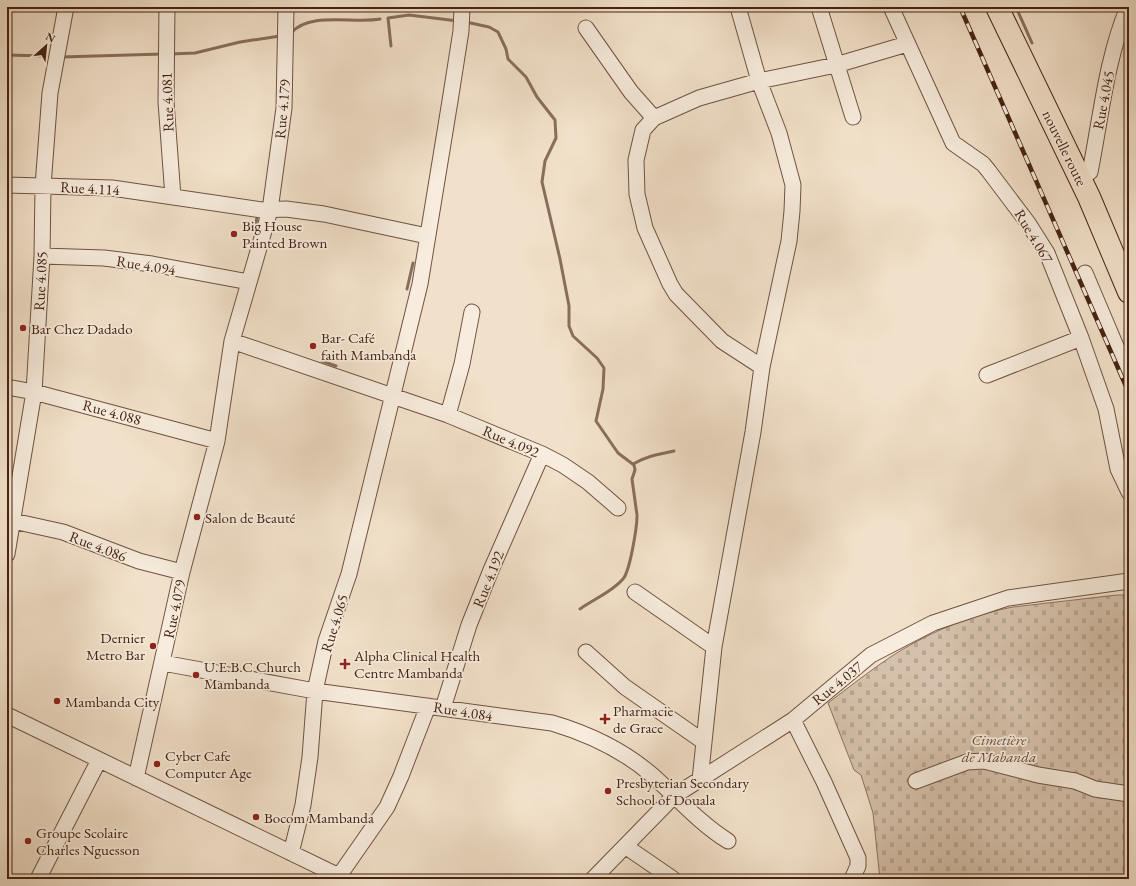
<svg xmlns="http://www.w3.org/2000/svg" width="1136" height="886" viewBox="0 0 1136 886" font-family="'EB Garamond',serif">
  <style>
    .cemetery { fill: url(#cemetery-stones); stroke: #8d725f }
    .lines { fill: none; stroke-linecap: round; stroke-linejoin: round }
    .stream { stroke: #896e5c; stroke-width: 3 }
    .minor-casing { stroke: #705241; stroke-width: 17 }
    .highway-casing { stroke: #452213; stroke-width: 24 }
    .minor { stroke: #f7ecdd; stroke-width: 15 }
    .highway { stroke: #f2e1ca; stroke-width: 22 }
    .rail-casing { stroke: #452213; stroke-width: 4.5 }
    .rail { stroke: #f7ecdd; stroke-width: 3; stroke-dasharray: 9; stroke-linecap: butt }
    .poi-dot { fill: #8f2418; stroke: #f7ecdd; stroke-width: 1.5 }
    .labels { text-anchor: middle; dominant-baseline: central; stroke-width: 3.5; stroke-linejoin: round; paint-order: stroke }
    .street-label { font-size: 15px; fill: #452213; stroke: #f7ecdd }
    .poi-label { font-size: 15px; fill: #452213; stroke: #f7ecdd; text-anchor: start }
    .park-label { font-size: 15px; font-style: italic; fill: #694a39; stroke: #f7ecdd }
  </style>
  <defs>
    <pattern id="cemetery-stones" width="16" height="16" patternUnits="userSpaceOnUse"><rect width="16" height="16" fill="#d5c1ab"/><path d="M2 7V4a2 2 0 0 1 4 0v3zM10 15v-3a2 2 0 0 1 4 0v3z" fill="#b8a692"/></pattern>
  </defs>
  <rect width="100%" height="100%" fill="#f2e1ca"/>
  <filter id="stains"><feTurbulence type="fractalNoise" baseFrequency=".005" numOctaves="4"/><feColorMatrix values="0 0 0 0 .2 0 0 0 0 .09 0 0 0 0 .02 0 0 0 .5 -.17"/></filter>
  <radialGradient id="worn" r=".72"><stop offset=".6" stop-color="#630" stop-opacity="0"/><stop offset="1" stop-color="#630" stop-opacity=".3"/></radialGradient>
  <path class="cemetery" d="M 1117,595 L 1129,595 L 1129,879 L 880,879 L 873,813 L 861,775 L 854,770 L 828,703 C 848,688 868,672 889,658 C 925,634 970,615 1013,607 Z"/>
  <g class="lines">
    <path class="stream" d="M 1016,7 L 1032,43
      M 466,22 L 489,27 L 498,32 L 506,49 L 508,59 L 526,77 L 537,97 L 555,120 L 556,138 L 545,161 L 542,182 L 560,259 L 569,306 L 569,326 L 573,336 L 597,358 L 604,368 L 603,389 L 596,421 L 618,453 L 634,465 L 635,470 L 632,479 L 637,515
      M 291,33 C 310,11 354,24 380,19
      M 391,46 L 388,18 L 409,15 L 458,21
      M 170,54 L 195,53 L 240,42 L 280,36
      M 7,55 L 46,56
      M 61,57 L 163,54
      M 254,230 L 258,214
      M 407,289 L 413,263
      M 322,361 L 336,366
      M 633,464 C 646,456 660,454 674,451
      M 580,609 C 594,599 612,592 623,579 C 630,571 637,527 637,516"/>
    <g class="minor-casing">
      <path id="minor" d="M 167,7 L 166,102 L 173,197
        M 819,7 L 853,117
        M 891,7 L 953,143 L 983,164 L 988,170 L 1028,223 L 1047,253 L 1081,338 L 1106,409 L 1118,469 L 1129,492
        M 586,28 L 631,92 L 654,118
        M 1090,172 C 1101,117 1106,60 1128,7
        M 7,185 L 112,188 L 262,210 L 286,209 L 324,214 L 427,236
        M 42,256 L 104,258 L 152,264 L 249,282
        M 1085,273 L 1129,377
        M 232,341 L 448,415 L 542,454 L 563,465 L 588,482 L 618,508
        M 762,367 L 722,341 L 676,294 L 670,284 L 645,228 L 637,194 L 636,160 L 643,130 L 654,118 L 699,98 L 759,81 L 836,65 L 907,44
        M 987,375 L 1081,338
        M 7,387 L 34,392 L 217,441
        M 448,415 L 462,364 L 472,312
        M 13,521 L 63,532 L 139,561 L 182,572
        M 7,554 L 34,392 L 42,256 L 43,186 L 50,93 L 66,7
        M 635,592 L 714,647
        M 586,652 L 625,687 L 704,742
        M 163,663 L 315,691 L 552,723 C 589,734 623,750 652,775 C 677,797 699,823 728,841
        M 443,708 L 469,625 L 491,570 L 542,454
        M 7,715 L 345,879
        M 793,720 L 824,782 L 858,858 L 858,866 L 852,879
        M 136,778 L 182,572 L 217,441 L 232,341 L 270,210 L 284,108 L 286,7
        M 700,780 L 714,647 L 753,432 L 762,367 L 789,241 L 792,211 L 793,185 L 779,133 L 759,81 L 738,7
        M 916,781 L 967,762 L 984,761 L 1038,775 L 1075,781 L 1095,789 L 1129,794
        M 625,846 L 673,879
        M 291,853 L 303,805 L 310,757 L 315,691 L 326,641 L 349,574 L 420,284 L 450,101 L 461,31 L 462,7
        M 339,876 L 387,807 L 401,776 L 428,706
        M 38,879 L 99,760
        M 593,879 L 674,796 L 793,720 L 871,655 L 933,623 L 1008,598 L 1129,581"/>
    </g>
    <g class="highway-casing">
      <path id="highway" d="M 997,7 L 1089,197 L 1129,292"/>
    </g>
    <use href="#minor" class="minor"/>
    <use href="#highway" class="highway"/>
    <g class="rail-casing">
      <path id="rail" d="M 960,7 L 1129,393"/>
    </g>
    <use href="#rail" class="rail"/>
  </g>
  <g class="poi-dot">
    <circle cx="234" cy="234" r="4"/>
    <circle cx="23" cy="328" r="4"/>
    <circle cx="313" cy="346" r="4"/>
    <circle cx="197" cy="517" r="4"/>
    <circle cx="153" cy="646" r="4"/>
    <path d="M343 658h4v4h4v4h-4v4h-4v-4h-4v-4h4z"/>
    <circle cx="196" cy="675" r="4"/>
    <circle cx="57" cy="701" r="4"/>
    <path d="M603 713h4v4h4v4h-4v4h-4v-4h-4v-4h4z"/>
    <circle cx="157" cy="764" r="4"/>
    <circle cx="608" cy="791" r="4"/>
    <circle cx="256" cy="817" r="4"/>
    <circle cx="28" cy="841" r="4"/>
  </g>
  <g class="labels">
    <g class="street-label">
      <text transform="translate(1103 100) rotate(-79)">Rue 4.045</text>
      <text transform="translate(167 102) rotate(-92)">Rue 4.081</text>
      <text transform="translate(282 109) rotate(-85)">Rue 4.179</text>
      <text transform="translate(1065 148) rotate(64)">nouvelle route</text>
      <text transform="translate(90 188) rotate(3)">Rue 4.114</text>
      <text transform="translate(1034 236) rotate(59)">Rue 4.067</text>
      <text transform="translate(146 265) rotate(9)">Rue 4.094</text>
      <text transform="translate(40 281) rotate(-87)">Rue 4.085</text>
      <text transform="translate(112 412) rotate(15)">Rue 4.088</text>
      <text transform="translate(511 441) rotate(23)">Rue 4.092</text>
      <text transform="translate(98 546) rotate(21)">Rue 4.086</text>
      <text transform="translate(488 579) rotate(-68)">Rue 4.192</text>
      <text transform="translate(174 609) rotate(-78)">Rue 4.079</text>
      <text transform="translate(334 623) rotate(-73)">Rue 4.065</text>
      <text transform="translate(837 683) rotate(-39)">Rue 4.037</text>
      <text transform="translate(463 711) rotate(9)">Rue 4.084</text>
    </g>
    <g class="poi-label">
      <text x="242" y="225">Big House<tspan x="242" dy="17">Painted Brown</tspan></text>
      <text x="31" y="328">Bar Chez Dadado</text>
      <text x="321" y="337">Bar- Café<tspan x="321" dy="17">faith Mambanda</tspan></text>
      <text x="205" y="517">Salon de Beauté</text>
      <text x="145" y="637" text-anchor="end">Dernier<tspan x="145" dy="17">Metro Bar</tspan></text>
      <text x="354" y="655">Alpha Clinical Health<tspan x="354" dy="17">Centre Mambanda</tspan></text>
      <text x="204" y="666">U.E.B.C Church<tspan x="204" dy="17">Mambanda</tspan></text>
      <text x="65" y="701">Mambanda City</text>
      <text x="613" y="710">Pharmacie<tspan x="613" dy="17">de Grace</tspan></text>
      <text x="165" y="755">Cyber Cafe<tspan x="165" dy="17">Computer Age</tspan></text>
      <text x="616" y="782">Presbyterian Secondary<tspan x="616" dy="17">School of Douala</tspan></text>
      <text x="264" y="817">Bocom Mambanda</text>
      <text x="36" y="832">Groupe Scolaire<tspan x="36" dy="17">Charles Nguesson</tspan></text>
    </g>
    <g class="park-label">
      <text x="999" y="739">Cimetière<tspan x="999" dy="17">de Mabanda</tspan></text>
    </g>
  </g>
  <rect width="1136" height="886" fill="none" stroke="#f2e1ca" stroke-width="24"/>
  <rect x="8" y="8" width="1120" height="870" fill="none" stroke="#452213" stroke-width="2"/>
  <rect x="12" y="12" width="1112" height="862" fill="none" stroke="#452213"/>
  <g transform="translate(46 46) rotate(27)" stroke="#f7ecdd" stroke-width="3" paint-order="stroke">
  <path d="M0-3L7 15L0 10L-7 15Z" fill="#452213"/>
  <text y="-6" font-size="11" font-weight="bold" text-anchor="middle" fill="#452213">N</text>
  </g>
  <rect width="100%" height="100%" filter="url(#stains)"/>
  <rect width="100%" height="100%" fill="url(#worn)"/>
</svg>
